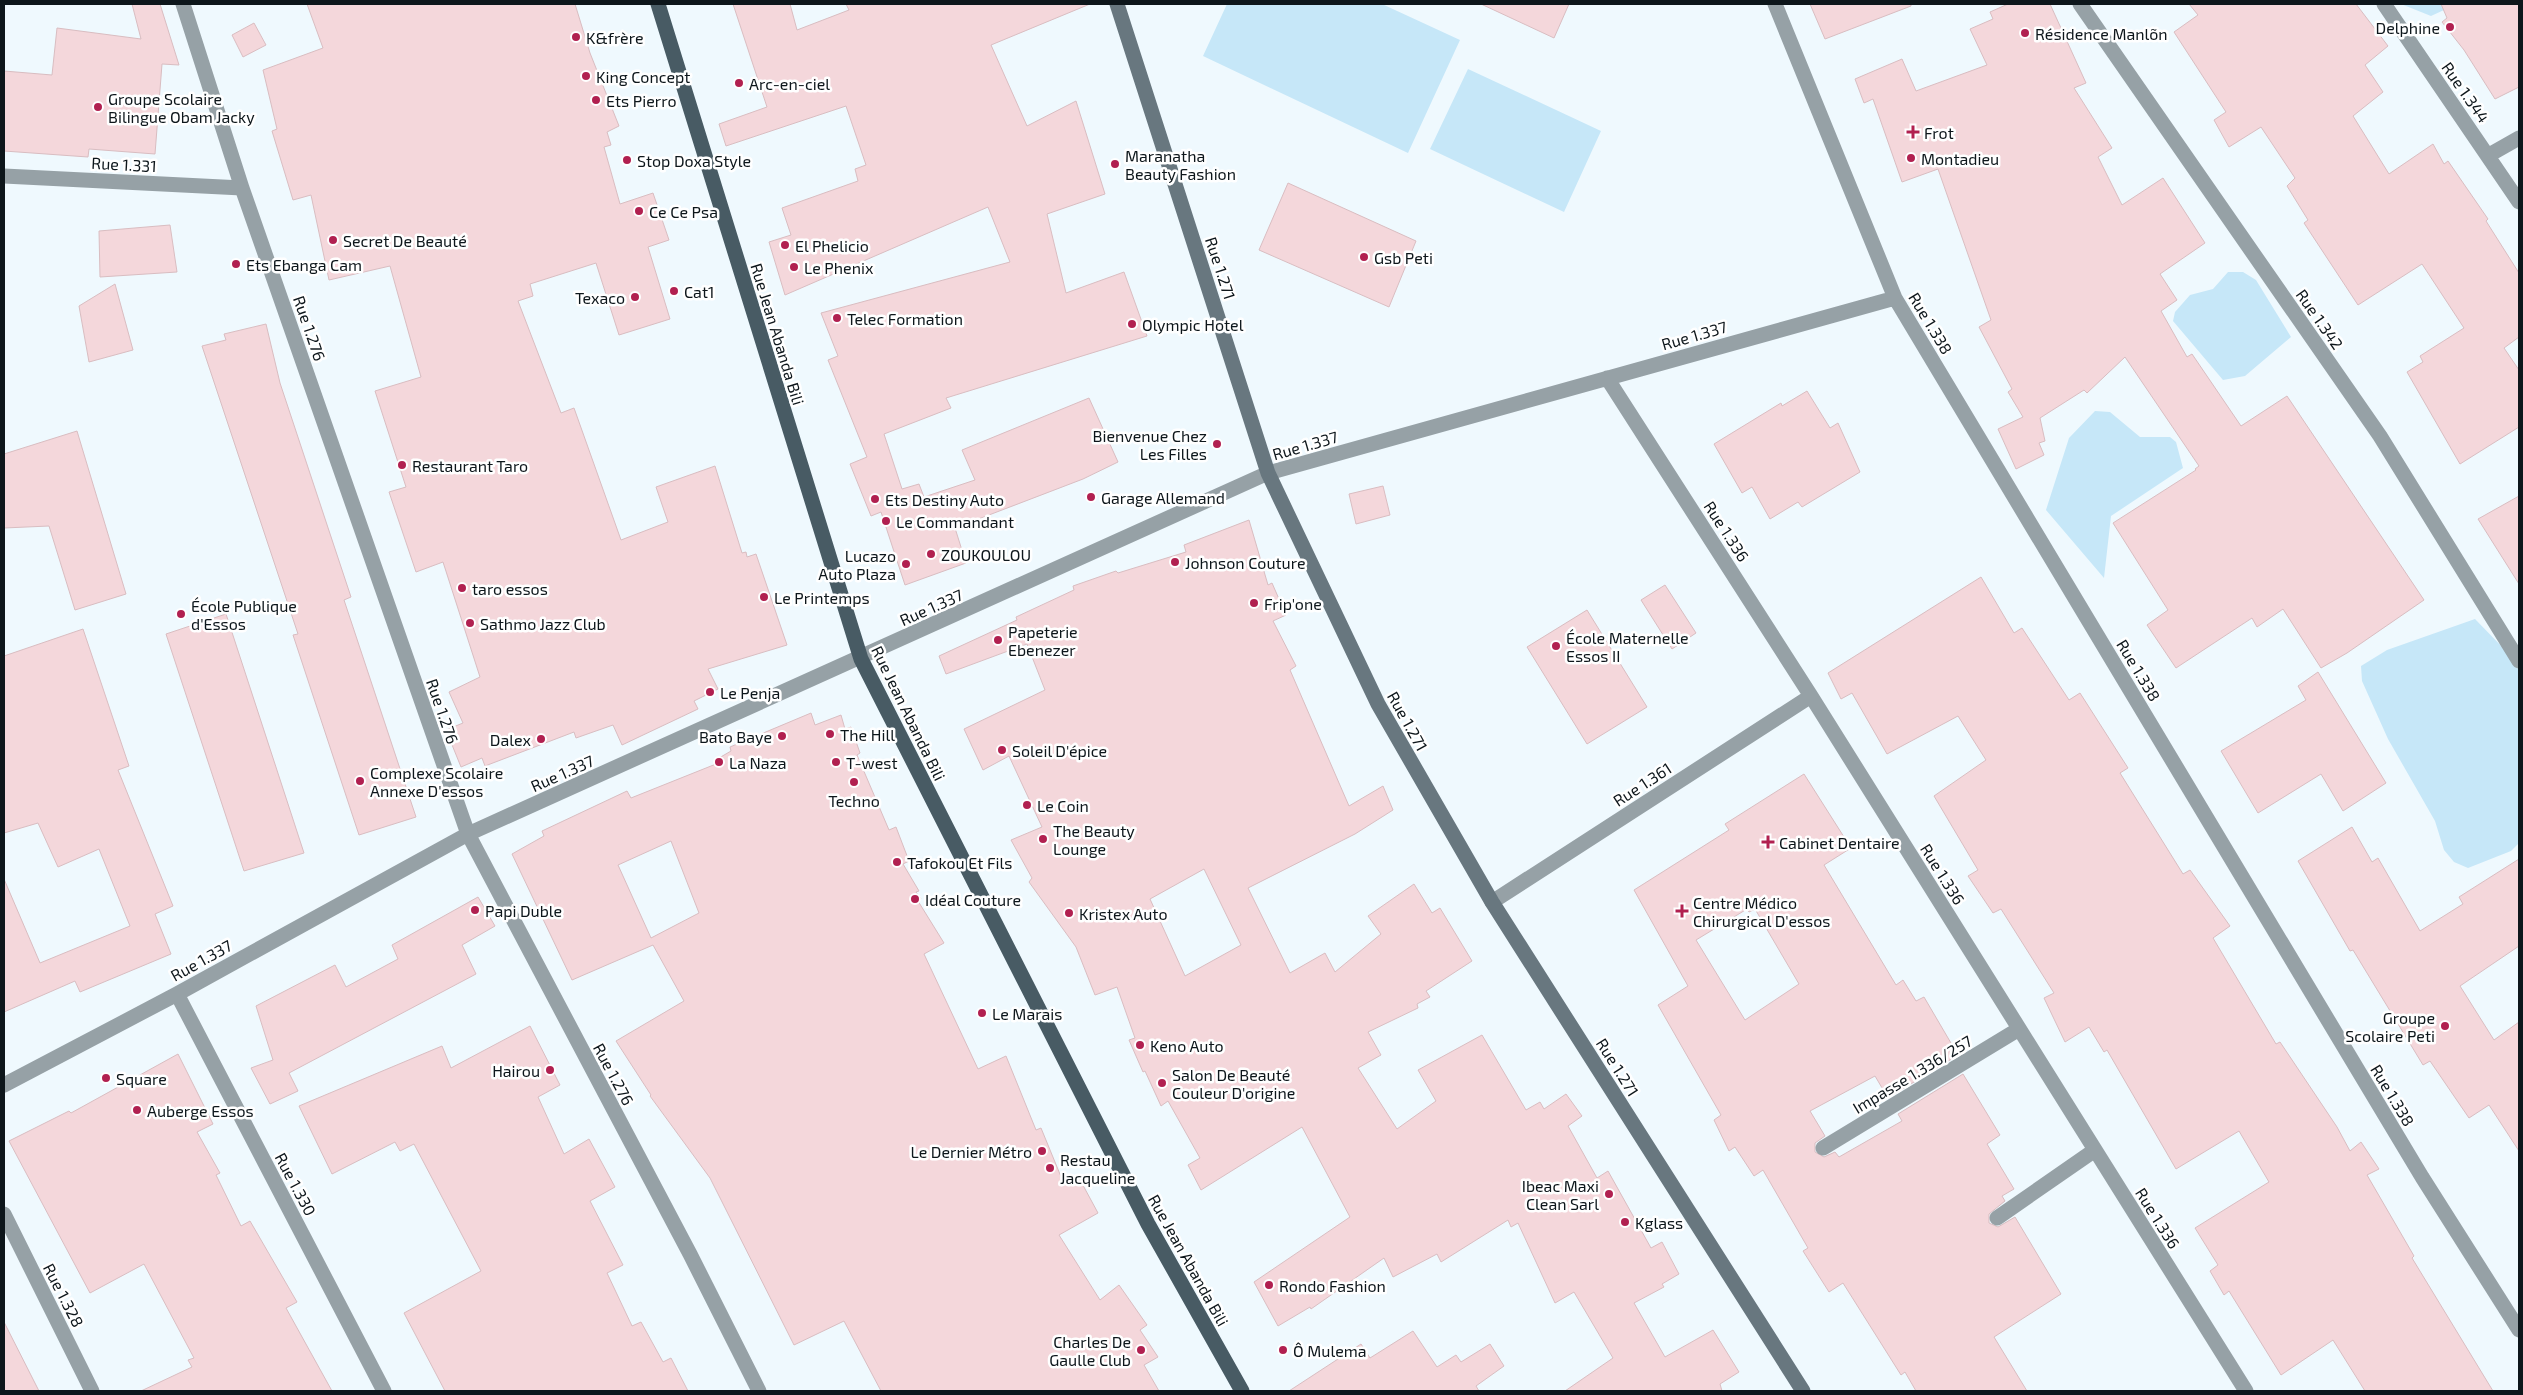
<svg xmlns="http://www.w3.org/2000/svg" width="2523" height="1395" viewBox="0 0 2523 1395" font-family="'Exo 2',sans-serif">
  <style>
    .green { fill: #c6e7f8 }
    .building { fill: #f4d7db; stroke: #d9bdc1; fill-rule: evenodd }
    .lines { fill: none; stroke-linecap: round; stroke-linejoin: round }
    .street { stroke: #96a1a6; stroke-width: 15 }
    .secondary { stroke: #68777f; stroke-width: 15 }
    .primary { stroke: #485b64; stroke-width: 15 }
    .poi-dot { fill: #b12050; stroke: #fff; stroke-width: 2 }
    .labels { text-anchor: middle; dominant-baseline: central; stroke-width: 5; stroke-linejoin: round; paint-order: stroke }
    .poi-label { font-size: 16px; fill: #0d161b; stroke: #fff; text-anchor: start }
    .street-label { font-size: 16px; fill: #0d161b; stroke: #fff }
  </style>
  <rect width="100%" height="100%" fill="#eff9fe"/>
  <path class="green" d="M 1227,4 L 1382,4 L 1460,40 L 1408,153 L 1203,56 Z
    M 2401,4 L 2445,4 L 2444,10 L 2431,16 Z
    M 1468,69 L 1601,131 L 1564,212 L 1430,149 Z
    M 2228,272 L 2243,272 L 2256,280 L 2291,337 L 2245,376 L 2223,380 L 2173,321 L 2175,312 L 2190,295 L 2213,289 Z
    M 2095,411 L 2110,412 L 2140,437 L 2170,437 L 2176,442 L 2183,468 L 2111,516 L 2104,578 L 2046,510 L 2069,438 Z
    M 2475,619 L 2510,655 L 2519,671 L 2519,843 L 2511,851 L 2468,868 L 2454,862 L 2444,850 L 2435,821 L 2388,739 L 2362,681 L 2361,666 L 2387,650 Z"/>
  <path class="building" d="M 132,4 L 160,4 L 179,65 L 162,64 L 155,154 L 89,149 L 88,157 L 4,151 L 4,71 L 52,75 L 57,28 L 141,39 Z
    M 307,4 L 575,4 L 590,53 L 619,126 L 607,132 L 611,145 L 604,147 L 620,204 L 653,193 L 669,240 L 648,247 L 670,319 L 619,335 L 596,263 L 530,284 L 533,296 L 518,301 L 561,413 L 574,408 L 621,540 L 668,522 L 656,487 L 715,466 L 742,553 L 746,552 L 747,557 L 756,554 L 787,645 L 708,669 L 718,689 L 694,701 L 698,709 L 622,745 L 613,725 L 576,738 L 574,732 L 485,766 L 482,758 L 461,767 L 446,730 L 463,723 L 449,692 L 480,677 L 443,562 L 416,572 L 389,492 L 406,487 L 375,391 L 421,377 L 390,266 L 329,280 L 311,195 L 293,200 L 272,131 L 277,129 L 263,70 L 323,48 Z
    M 733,4 L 790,4 L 797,30 L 849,10 L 846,4 L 1090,4 L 991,45 L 1027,126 L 1076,101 L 1105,194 L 1047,214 L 1066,293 L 1124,272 L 1147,336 L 946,398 L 951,408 L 884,434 L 902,489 L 919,484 L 924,497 L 975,480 L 962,450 L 1089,398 L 1118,462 L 1083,479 L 955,528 L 966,563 L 905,585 L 881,512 L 871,516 L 850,464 L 867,457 L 828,360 L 838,356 L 821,313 L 1010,262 L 988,207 L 785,295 L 769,242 L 791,235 L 782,208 L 858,181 L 855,169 L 866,165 L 846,106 L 726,146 L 719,124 L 767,107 Z
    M 1481,4 L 1569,4 L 1554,38 Z
    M 1810,4 L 1911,4 L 1911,6 L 1825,39 Z
    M 2008,4 L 2050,4 L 2086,83 L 2074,88 L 2112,148 L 2098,157 L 2122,205 L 2163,178 L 2205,243 L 2160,274 L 2177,300 L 2161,311 L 2187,357 L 2192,354 L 2241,426 L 2287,396 L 2424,600 L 2347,653 L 2321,668 L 2283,609 L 2257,627 L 2252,618 L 2176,668 L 2147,625 L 2168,610 L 2113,523 L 2196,470 L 2195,469 L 2199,466 L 2125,357 L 2087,393 L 2084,390 L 2040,418 L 2045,441 L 2039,443 L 2044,455 L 2016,469 L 1998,429 L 2023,417 L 2008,392 L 2012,389 L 1979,327 L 1991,320 L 1938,169 L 1902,182 L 1873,99 L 1864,103 L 1855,79 L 1902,59 L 1916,91 L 1987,65 L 1970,29 L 1993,19 L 1990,12 Z
    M 2189,4 L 2356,4 L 2388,46 L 2365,65 L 2383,92 L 2353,116 L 2389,174 L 2433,144 L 2444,164 L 2448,161 L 2488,219 L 2486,221 L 2519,273 L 2519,337 L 2504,348 L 2519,370 L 2519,427 L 2460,464 L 2407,372 L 2423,362 L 2420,356 L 2464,328 L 2422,264 L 2358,305 L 2304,223 L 2308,220 L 2287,186 L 2295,178 L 2261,127 L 2229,147 L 2214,120 L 2226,112 L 2174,32 L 2198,15 Z
    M 2441,4 L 2519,4 L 2519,87 L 2495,99 L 2464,50 L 2442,22 L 2447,18 Z
    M 254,23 L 266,45 L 243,57 L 232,35 Z
    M 1288,183 L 1416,241 L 1389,307 L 1259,250 Z
    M 170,225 L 177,272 L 100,277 L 99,231 Z
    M 115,284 L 133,350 L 89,362 L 79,306 Z
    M 266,324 L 280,383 L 351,597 L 344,600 L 416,817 L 359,835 L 293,635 L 298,634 L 202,346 L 226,340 L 224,334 Z
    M 1807,391 L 1830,428 L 1838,423 L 1860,472 L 1802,507 L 1798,502 L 1770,519 L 1752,487 L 1742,493 L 1714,444 L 1781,403 L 1782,406 Z
    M 77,431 L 126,594 L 75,610 L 49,526 L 4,528 L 4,454 Z
    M 1383,486 L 1390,515 L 1356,524 L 1349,494 Z
    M 2519,496 L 2519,584 L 2478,519 Z
    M 1249,520 L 1268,585 L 1272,583 L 1286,615 L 1273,621 L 1296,666 L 1290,670 L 1349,806 L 1383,786 L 1393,810 L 1355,834 L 1248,888 L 1290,973 L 1325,953 L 1335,972 L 1381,934 L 1368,916 L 1414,884 L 1432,913 L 1440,908 L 1472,961 L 1426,991 L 1430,997 L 1417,1004 L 1418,1008 L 1368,1032 L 1381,1055 L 1358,1068 L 1397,1129 L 1436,1101 L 1418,1070 L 1482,1035 L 1526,1110 L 1540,1102 L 1544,1109 L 1566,1094 L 1582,1116 L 1568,1126 L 1597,1178 L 1608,1171 L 1651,1248 L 1662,1242 L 1679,1274 L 1662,1284 L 1664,1287 L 1634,1303 L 1665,1357 L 1713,1330 L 1739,1372 L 1720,1384 L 1722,1391 L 1565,1391 L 1613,1358 L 1574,1292 L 1555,1303 L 1518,1223 L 1511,1227 L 1508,1220 L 1441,1262 L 1437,1254 L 1393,1277 L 1384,1258 L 1311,1309 L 1310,1307 L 1278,1326 L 1254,1282 L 1350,1217 L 1302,1127 L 1201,1190 L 1188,1165 L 1200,1158 L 1168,1101 L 1161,1106 L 1145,1071 L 1143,1072 L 1129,1040 L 1135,1038 L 1117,987 L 1095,995 L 1076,947 L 1029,882 L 1032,878 L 1011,840 L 1042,827 L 1009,756 L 983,770 L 964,729 L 1045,690 L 1027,644 L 946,674 L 939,656 L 1017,620 L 1016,617 L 1074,590 L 1073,586 L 1116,571 L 1118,573 L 1186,552 L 1184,545 ZM 1204,869 L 1241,945 L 1185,976 L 1150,899 Z
    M 1981,577 L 2014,633 L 2022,628 L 2069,700 L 2080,693 L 2128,768 L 2120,773 L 2183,874 L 2190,870 L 2230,926 L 2213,938 L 2276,1044 L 2280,1042 L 2337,1127 L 2350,1151 L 2361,1142 L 2379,1169 L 2367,1175 L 2414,1256 L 2412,1258 L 2493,1391 L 2365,1391 L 2333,1340 L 2281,1375 L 2229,1291 L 2224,1295 L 2210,1271 L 2218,1265 L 2195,1228 L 2269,1182 L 2239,1131 L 2176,1169 L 2107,1050 L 2104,1052 L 2089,1027 L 2065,1042 L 2044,998 L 2054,993 L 2001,909 L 1993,913 L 1968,876 L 1978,870 L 1934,796 L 1986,760 L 1958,716 L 1887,754 L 1852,693 L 1841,699 L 1828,673 Z
    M 1665,585 L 1696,633 L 1672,649 L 1641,600 Z
    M 1587,610 L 1647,707 L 1587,744 L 1527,647 Z
    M 226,614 L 304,853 L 244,871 L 166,634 Z
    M 83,629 L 129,766 L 118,770 L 173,906 L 155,914 L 171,954 L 80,992 L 75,981 L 4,1012 L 4,879 L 40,963 L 130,926 L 99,849 L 58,867 L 38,823 L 4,833 L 4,656 Z
    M 2318,672 L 2386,783 L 2343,811 L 2321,774 L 2258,813 L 2221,751 L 2306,700 L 2298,686 Z
    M 811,713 L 815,725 L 841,715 L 845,729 L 851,727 L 860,753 L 857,755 L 889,830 L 896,827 L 909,861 L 903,864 L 919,891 L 916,892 L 921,899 L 918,901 L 944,943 L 924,954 L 978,1069 L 1006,1056 L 1036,1130 L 1041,1128 L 1064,1184 L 1078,1176 L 1098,1213 L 1059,1235 L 1100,1300 L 1119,1285 L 1147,1325 L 1140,1330 L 1158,1357 L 1144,1365 L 1159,1391 L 881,1391 L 844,1321 L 794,1345 L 710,1178 L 650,1096 L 651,1095 L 616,1041 L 684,1001 L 653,945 L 572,980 L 512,854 L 544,836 L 542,831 L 627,791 L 631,798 L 721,762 L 719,758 L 731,751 L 730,747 ZM 671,841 L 699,913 L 651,938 L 618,865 Z
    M 1804,774 L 1851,848 L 1824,865 L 1896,985 L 1903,980 L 1916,1001 L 1924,997 L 1958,1055 L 1888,1098 L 1875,1076 L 1810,1111 L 1825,1136 L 1815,1143 L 1815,1152 L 1824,1157 L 1835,1152 L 1839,1157 L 1902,1121 L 1898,1114 L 1963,1074 L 2000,1135 L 1987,1144 L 2014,1189 L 2002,1196 L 2005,1201 L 1989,1214 L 1989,1223 L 1998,1227 L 2015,1217 L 2061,1294 L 1994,1337 L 2027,1391 L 1916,1391 L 1905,1372 L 1901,1375 L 1843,1283 L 1829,1292 L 1803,1251 L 1808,1248 L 1763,1170 L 1754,1176 L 1735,1147 L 1729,1151 L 1714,1120 L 1721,1115 L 1658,1005 L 1688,986 L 1634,890 L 1729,830 L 1725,824 ZM 1747,909 L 1749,912 L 1755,909 L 1799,984 L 1745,1020 L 1696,940 Z
    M 2352,827 L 2372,862 L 2378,858 L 2420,931 L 2463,904 L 2459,897 L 2519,859 L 2519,946 L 2460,986 L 2494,1040 L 2519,1022 L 2519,1151 L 2489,1105 L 2469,1118 L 2430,1061 L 2423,1065 L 2353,950 L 2350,951 L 2298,861 Z
    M 478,897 L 495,926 L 462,945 L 476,974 L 289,1073 L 298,1091 L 270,1104 L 251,1068 L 273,1060 L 256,1006 L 335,965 L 346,987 L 398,959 L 392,945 Z
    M 530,1026 L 560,1085 L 538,1097 L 564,1154 L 589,1139 L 615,1187 L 590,1201 L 623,1265 L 607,1273 L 632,1326 L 641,1322 L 663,1362 L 671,1358 L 688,1391 L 445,1391 L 404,1313 L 481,1271 L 414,1144 L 400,1151 L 395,1142 L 332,1174 L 299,1106 L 442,1046 L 451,1068 Z
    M 178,1054 L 213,1124 L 197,1132 L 220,1173 L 216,1175 L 241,1226 L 250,1221 L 297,1302 L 286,1308 L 332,1391 L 141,1391 L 192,1367 L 188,1360 L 194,1358 L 144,1264 L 90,1293 L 9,1141 L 69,1111 L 71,1113 Z
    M 4,1322 L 39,1391 L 4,1391 Z
    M 1413,1331 L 1437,1367 L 1456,1355 L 1461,1362 L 1490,1344 L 1504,1366 L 1476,1386 L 1479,1391 L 1289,1391 L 1361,1344 L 1370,1358 Z"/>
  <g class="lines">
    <path class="street" d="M 183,4 L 242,188 L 468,834 L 690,1254 L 759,1391
      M 1775,4 L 1895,298 L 2422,1177 L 2519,1330
      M 2080,4 L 2380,436 L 2519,661
      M 2384,4 L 2519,202
      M 2489,155 L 2519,138
      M 4,176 L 242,188
      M 1607,378 L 1811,696 L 2246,1391
      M 1492,902 L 1811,696
      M 177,994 L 384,1391
      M 4,1085 L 177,994 L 468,834 L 1268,473 L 1895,298
      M 1823,1148 L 2019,1029
      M 4,1214 L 92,1391
      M 1997,1218 L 2095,1150"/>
    <path class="secondary" d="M 1117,4 L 1268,473 L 1378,704 L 1492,902 L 1803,1391"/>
    <path class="primary" d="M 658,4 L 861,659 L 1148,1224 L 1242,1391"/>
  </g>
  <g class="poi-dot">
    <circle cx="2450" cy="27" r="5"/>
    <circle cx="2025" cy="33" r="5"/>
    <circle cx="576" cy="37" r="5"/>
    <circle cx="586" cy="76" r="5"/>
    <circle cx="739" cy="83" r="5"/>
    <circle cx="596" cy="100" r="5"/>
    <circle cx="98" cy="107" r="5"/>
    <path d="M1910.5 124.5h5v5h5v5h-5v5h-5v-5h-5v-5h5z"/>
    <circle cx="1911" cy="158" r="5"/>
    <circle cx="627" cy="160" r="5"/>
    <circle cx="1115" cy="164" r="5"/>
    <circle cx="639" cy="211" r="5"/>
    <circle cx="333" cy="240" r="5"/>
    <circle cx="785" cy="245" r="5"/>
    <circle cx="1364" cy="257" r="5"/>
    <circle cx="236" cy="264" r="5"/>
    <circle cx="794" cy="267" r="5"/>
    <circle cx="674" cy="291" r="5"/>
    <circle cx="635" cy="297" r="5"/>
    <circle cx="837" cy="318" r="5"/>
    <circle cx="1132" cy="324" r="5"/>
    <circle cx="1217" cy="444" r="5"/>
    <circle cx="402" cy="465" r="5"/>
    <circle cx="1091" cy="497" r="5"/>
    <circle cx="875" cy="499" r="5"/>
    <circle cx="886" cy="521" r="5"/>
    <circle cx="931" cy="554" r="5"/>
    <circle cx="1175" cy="562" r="5"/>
    <circle cx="906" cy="564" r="5"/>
    <circle cx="462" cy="588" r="5"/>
    <circle cx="764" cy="597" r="5"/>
    <circle cx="1254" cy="603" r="5"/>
    <circle cx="181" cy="614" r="5"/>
    <circle cx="470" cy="623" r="5"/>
    <circle cx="998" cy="640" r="5"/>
    <circle cx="1556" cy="646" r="5"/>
    <circle cx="710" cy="692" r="5"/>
    <circle cx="830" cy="734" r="5"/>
    <circle cx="782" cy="736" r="5"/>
    <circle cx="541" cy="739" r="5"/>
    <circle cx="1002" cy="750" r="5"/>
    <circle cx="719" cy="762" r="5"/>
    <circle cx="836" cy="762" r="5"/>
    <circle cx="360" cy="781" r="5"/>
    <circle cx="854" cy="782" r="5"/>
    <circle cx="1027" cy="805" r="5"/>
    <circle cx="1043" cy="839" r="5"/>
    <path d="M1765.5 834.5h5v5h5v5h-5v5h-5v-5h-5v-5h5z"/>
    <circle cx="897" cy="862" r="5"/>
    <circle cx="915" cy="899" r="5"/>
    <circle cx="475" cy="910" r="5"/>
    <path d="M1679.5 903.5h5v5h5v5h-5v5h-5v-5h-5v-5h5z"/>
    <circle cx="1069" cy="913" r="5"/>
    <circle cx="982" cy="1013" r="5"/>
    <circle cx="2445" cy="1026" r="5"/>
    <circle cx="1140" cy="1045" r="5"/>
    <circle cx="550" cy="1070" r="5"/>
    <circle cx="106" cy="1078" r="5"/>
    <circle cx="1162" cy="1083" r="5"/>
    <circle cx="137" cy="1110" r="5"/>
    <circle cx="1042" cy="1151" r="5"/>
    <circle cx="1050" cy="1168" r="5"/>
    <circle cx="1609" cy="1194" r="5"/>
    <circle cx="1625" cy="1222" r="5"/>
    <circle cx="1269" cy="1285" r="5"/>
    <circle cx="1141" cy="1350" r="5"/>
    <circle cx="1283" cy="1350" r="5"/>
  </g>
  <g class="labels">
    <g class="poi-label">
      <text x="2440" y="27" text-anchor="end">Delphine</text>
      <text x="2035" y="33">Résidence Manlõn</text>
      <text x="586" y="37">K&amp;frère</text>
      <text x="596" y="76">King Concept</text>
      <text x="749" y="83">Arc-en-ciel</text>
      <text x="108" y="98">Groupe Scolaire<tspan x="108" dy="18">Bilingue Obam Jacky</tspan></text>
      <text x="606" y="100">Ets Pierro</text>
      <text x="1924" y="132">Frot</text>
      <text x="1125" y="155">Maranatha<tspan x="1125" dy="18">Beauty Fashion</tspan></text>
      <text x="1921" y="158">Montadieu</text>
      <text x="637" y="160">Stop Doxa Style</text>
      <text x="649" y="211">Ce Ce Psa</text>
      <text x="343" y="240">Secret De Beauté</text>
      <text x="795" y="245">El Phelicio</text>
      <text x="1374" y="257">Gsb Peti</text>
      <text x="246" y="264">Ets Ebanga Cam</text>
      <text x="804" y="267">Le Phenix</text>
      <text x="684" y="291">Cat1</text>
      <text x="625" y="297" text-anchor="end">Texaco</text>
      <text x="847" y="318">Telec Formation</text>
      <text x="1142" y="324">Olympic Hotel</text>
      <text x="1207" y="435" text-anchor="end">Bienvenue Chez<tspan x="1207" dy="18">Les Filles</tspan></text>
      <text x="412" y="465">Restaurant Taro</text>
      <text x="1101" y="497">Garage Allemand</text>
      <text x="885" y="499">Ets Destiny Auto</text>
      <text x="896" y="521">Le Commandant</text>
      <text x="941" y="554">ZOUKOULOU</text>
      <text x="896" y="555" text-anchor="end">Lucazo<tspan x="896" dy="18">Auto Plaza</tspan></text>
      <text x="1185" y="562">Johnson Couture</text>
      <text x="472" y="588">taro essos</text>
      <text x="774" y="597">Le Printemps</text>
      <text x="1264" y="603">Frip'one</text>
      <text x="191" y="605">École Publique<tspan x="191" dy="18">d'Essos</tspan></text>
      <text x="480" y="623">Sathmo Jazz Club</text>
      <text x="1008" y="631">Papeterie<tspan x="1008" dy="18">Ebenezer</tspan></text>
      <text x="1566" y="637">École Maternelle<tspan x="1566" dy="18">Essos II</tspan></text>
      <text x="720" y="692">Le Penja</text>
      <text x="840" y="734">The Hill</text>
      <text x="772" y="736" text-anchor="end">Bato Baye</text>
      <text x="531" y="739" text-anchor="end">Dalex</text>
      <text x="1012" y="750">Soleil D'épice</text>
      <text x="729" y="762">La Naza</text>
      <text x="846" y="762">T-west</text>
      <text x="370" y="772">Complexe Scolaire<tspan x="370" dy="18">Annexe D'essos</tspan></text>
      <text x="854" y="800" text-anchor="middle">Techno</text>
      <text x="1037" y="805">Le Coin</text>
      <text x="1053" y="830">The Beauty<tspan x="1053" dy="18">Lounge</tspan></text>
      <text x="1779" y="842">Cabinet Dentaire</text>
      <text x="907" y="862">Tafokou Et Fils</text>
      <text x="925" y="899">Idéal Couture</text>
      <text x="1693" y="902">Centre Médico<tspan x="1693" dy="18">Chirurgical D'essos</tspan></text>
      <text x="485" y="910">Papi Duble</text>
      <text x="1079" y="913">Kristex Auto</text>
      <text x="992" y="1013">Le Marais</text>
      <text x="2435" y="1017" text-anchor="end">Groupe<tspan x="2435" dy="18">Scolaire Peti</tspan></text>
      <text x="1150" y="1045">Keno Auto</text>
      <text x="540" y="1070" text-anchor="end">Hairou</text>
      <text x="1172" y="1074">Salon De Beauté<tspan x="1172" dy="18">Couleur D'origine</tspan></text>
      <text x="116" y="1078">Square</text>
      <text x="147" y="1110">Auberge Essos</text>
      <text x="1032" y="1151" text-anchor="end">Le Dernier Métro</text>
      <text x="1060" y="1159">Restau<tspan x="1060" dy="18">Jacqueline</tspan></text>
      <text x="1599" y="1185" text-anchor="end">Ibeac Maxi<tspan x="1599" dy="18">Clean Sarl</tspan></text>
      <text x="1635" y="1222">Kglass</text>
      <text x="1279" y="1285">Rondo Fashion</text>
      <text x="1131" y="1341" text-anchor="end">Charles De<tspan x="1131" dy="18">Gaulle Club</tspan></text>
      <text x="1293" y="1350">Ô Mulema</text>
    </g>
    <g class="street-label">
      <text transform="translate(2466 92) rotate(55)">Rue 1.344</text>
      <text transform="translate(124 164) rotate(3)">Rue 1.331</text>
      <text transform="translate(1221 268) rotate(72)">Rue 1.271</text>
      <text transform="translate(2320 319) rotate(55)">Rue 1.342</text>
      <text transform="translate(1931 323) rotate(59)">Rue 1.338</text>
      <text transform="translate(310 328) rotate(71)">Rue 1.276</text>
      <text transform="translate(778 334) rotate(73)">Rue Jean Abanda Bili</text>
      <text transform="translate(1694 335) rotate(-16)">Rue 1.337</text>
      <text transform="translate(1305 445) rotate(-16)">Rue 1.337</text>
      <text transform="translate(1727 531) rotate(57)">Rue 1.336</text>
      <text transform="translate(931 607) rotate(-24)">Rue 1.337</text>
      <text transform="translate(2139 670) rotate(59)">Rue 1.338</text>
      <text transform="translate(443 711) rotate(71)">Rue 1.276</text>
      <text transform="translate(909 713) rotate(64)">Rue Jean Abanda Bili</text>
      <text transform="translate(1408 721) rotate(61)">Rue 1.271</text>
      <text transform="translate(562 773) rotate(-24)">Rue 1.337</text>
      <text transform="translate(1642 784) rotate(-33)">Rue 1.361</text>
      <text transform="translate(1943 874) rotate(58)">Rue 1.336</text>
      <text transform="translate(201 960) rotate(-29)">Rue 1.337</text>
      <text transform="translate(1618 1067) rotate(58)">Rue 1.271</text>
      <text transform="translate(614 1074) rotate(62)">Rue 1.276</text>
      <text transform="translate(1912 1074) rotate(-31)">Impasse 1.336/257</text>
      <text transform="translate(2393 1095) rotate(59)">Rue 1.338</text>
      <text transform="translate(296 1184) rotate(62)">Rue 1.330</text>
      <text transform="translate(2158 1218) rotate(58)">Rue 1.336</text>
      <text transform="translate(1189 1260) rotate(61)">Rue Jean Abanda Bili</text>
      <text transform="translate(64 1295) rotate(63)">Rue 1.328</text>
    </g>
  </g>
  <rect width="2523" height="1395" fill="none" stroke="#0d161b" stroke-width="10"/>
</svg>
